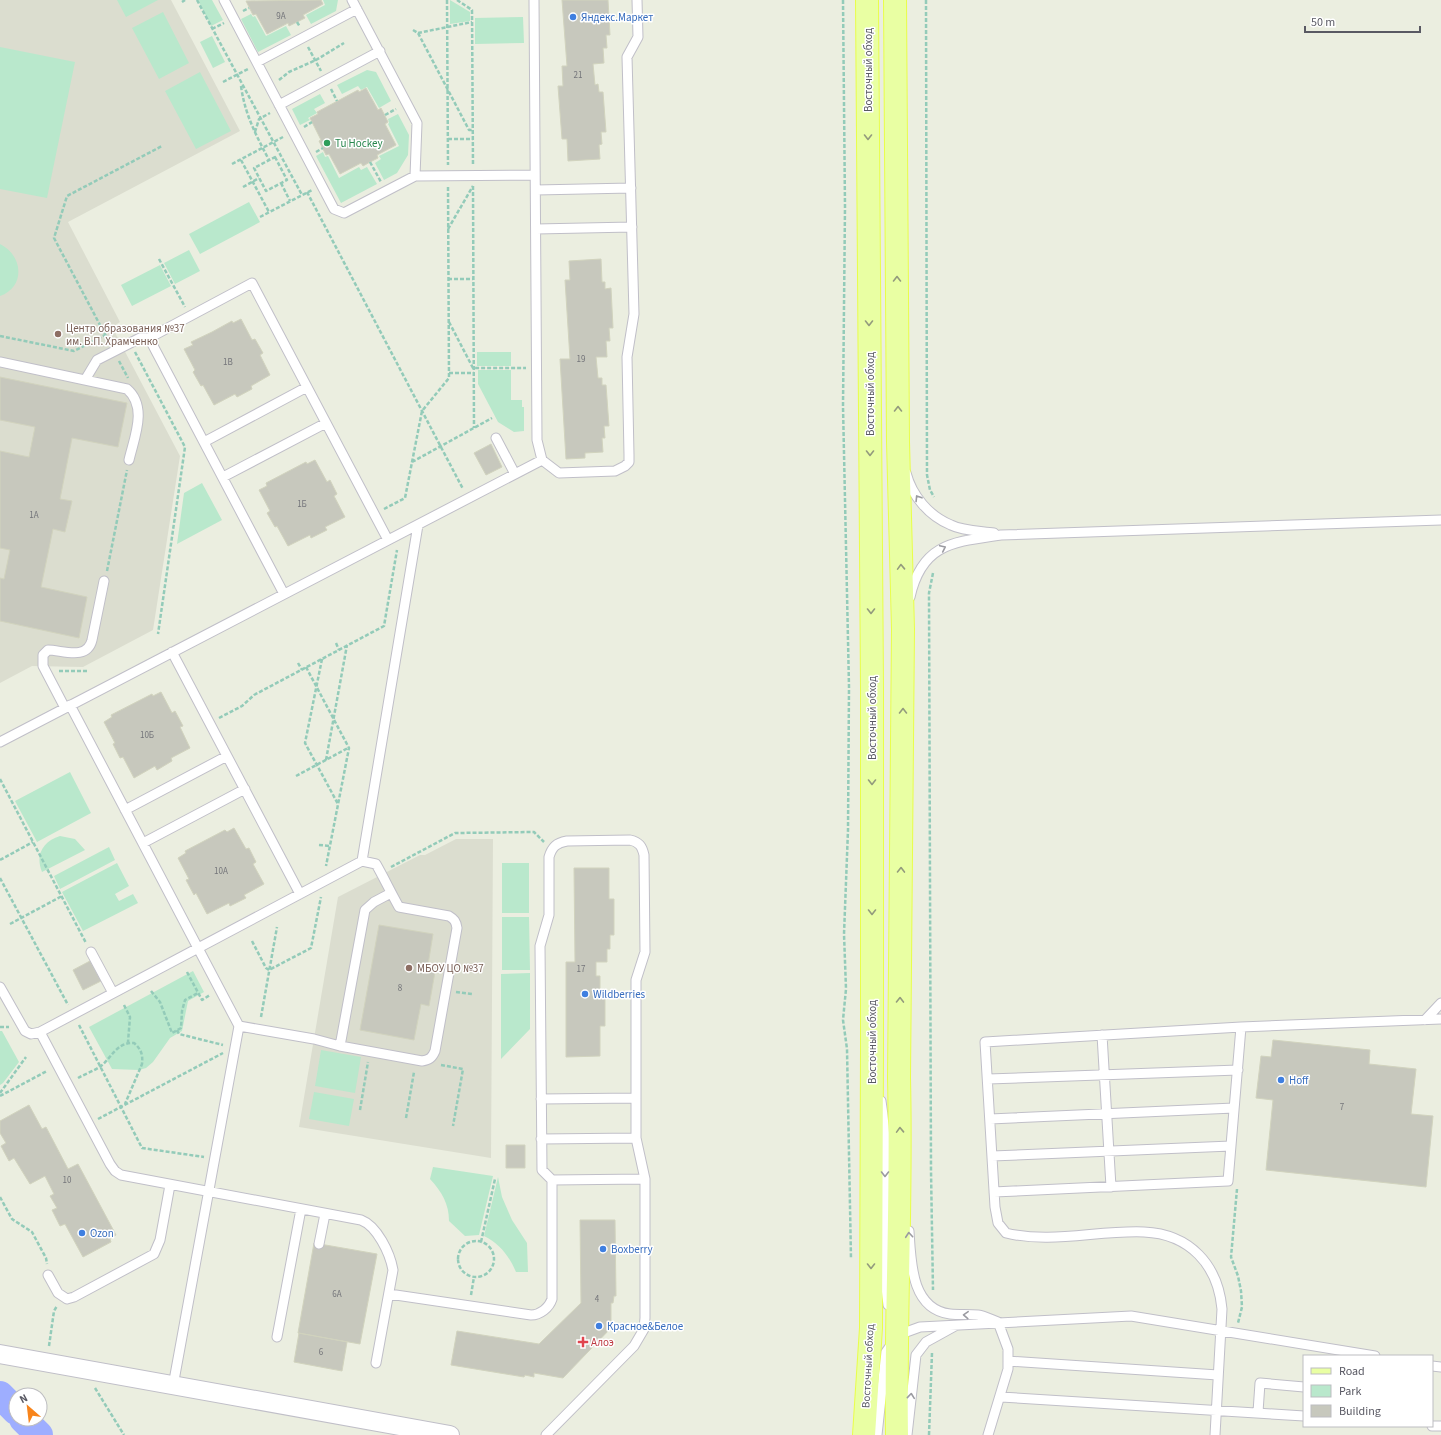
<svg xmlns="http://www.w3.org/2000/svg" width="1441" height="1435" viewBox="0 0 1441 1435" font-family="'Source Sans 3',sans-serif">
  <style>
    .education { fill: #dbddcf }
    .green { fill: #b9e8cc }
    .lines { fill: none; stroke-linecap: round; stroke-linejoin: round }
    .river { stroke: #9eaeff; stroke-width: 28 }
    .building { fill: #c7c8bd; stroke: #d1d3be }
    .service-casing { stroke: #c0bfc8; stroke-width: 11 }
    .minor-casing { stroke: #c0bfc8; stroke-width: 20 }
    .primary-casing { stroke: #e9fe49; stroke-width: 24 }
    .path { stroke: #93cbb9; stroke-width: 2.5; stroke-dasharray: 4 2; stroke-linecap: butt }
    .service { stroke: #fff; stroke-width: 9 }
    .minor { stroke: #fff; stroke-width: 18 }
    .primary { stroke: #e9ffa3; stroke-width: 22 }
    .oneway { stroke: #939b7d }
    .oneway2 { stroke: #9b9ba1 }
    .shop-dot { fill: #3f7fe0; stroke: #fff; stroke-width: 1.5 }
    .leisure-dot { fill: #2e9e5b; stroke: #fff; stroke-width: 1.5 }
    .education-dot { fill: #8d6e63; stroke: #fff; stroke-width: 1.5 }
    .health-dot { fill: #e0444e; stroke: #fff; stroke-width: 1.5 }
    .labels { text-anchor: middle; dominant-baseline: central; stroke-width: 3; stroke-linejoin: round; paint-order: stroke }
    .number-label { font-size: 9px; fill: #74757a }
    .shop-label { font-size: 11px; fill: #366cbe; stroke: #fff; text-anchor: start }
    .street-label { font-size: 11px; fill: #595963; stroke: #fff }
    .leisure-label { font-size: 11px; fill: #27864d; stroke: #fff; text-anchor: start }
    .education-label { font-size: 11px; fill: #785e54; stroke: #fff; text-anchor: start }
    .health-label { font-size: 11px; fill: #be3a42; stroke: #fff; text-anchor: start }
  </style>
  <rect width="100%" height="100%" fill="#ebeee0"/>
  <path class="education" d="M 0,0 L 171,0 L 240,131 L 68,222 L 120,322 L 112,327 L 180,456 L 153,630 L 83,667 L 32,666 L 0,683 Z
    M 456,839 L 493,839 L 491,1158 L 299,1127 L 338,897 L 420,855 L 425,855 Z"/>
  <path class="green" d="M 117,0 L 158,0 L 126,17 Z
    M 198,0 L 212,0 L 223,20 L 211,26 Z
    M 323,0 L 338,0 L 336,11 L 311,24 L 306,15 L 325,5 Z
    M 450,0 L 470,12 L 470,21 L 450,24 Z
    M 163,12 L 189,63 L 159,79 L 132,28 Z
    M 251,14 L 253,17 L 255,16 L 266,36 L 286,26 L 291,35 L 258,52 L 241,19 Z
    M 523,17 L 524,43 L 475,44 L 475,18 Z
    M 212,36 L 225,62 L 213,68 L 200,42 Z
    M 0,47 L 75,62 L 47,198 L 0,189 Z
    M 367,70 L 376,72 L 391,101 L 379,108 L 367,87 L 361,90 L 358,86 L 342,94 L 337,85 Z
    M 200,72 L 231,131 L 196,149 L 165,91 Z
    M 320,94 L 325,103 L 314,109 L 317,113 L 308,118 L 310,120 L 300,125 L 292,109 Z
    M 398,114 L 409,135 L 408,155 L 397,173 L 384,180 L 375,163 L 381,159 L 379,156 L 399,146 L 388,124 L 389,123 L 388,119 Z
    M 323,152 L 325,157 L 328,156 L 339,178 L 359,167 L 361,170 L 367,167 L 377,184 L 341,203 L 316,156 Z
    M 249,202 L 260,222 L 200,254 L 189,234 Z
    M 0,244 C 23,255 26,287 0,296 Z
    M 189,250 L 200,271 L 175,284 L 164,263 Z
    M 160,265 L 171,286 L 132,306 L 121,285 Z
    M 477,352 L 511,352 L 511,366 L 477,366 Z
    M 478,370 L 511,370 L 511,400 L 522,400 L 522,407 L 524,407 L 524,431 L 514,432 L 498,422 L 478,384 Z
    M 202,483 L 222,520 L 177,544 L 184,493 Z
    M 70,772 L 91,813 L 37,842 L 15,801 Z
    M 60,836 L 75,839 L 85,850 L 42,872 C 35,855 43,841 60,836 Z
    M 109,847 L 115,860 L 60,889 L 54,876 Z
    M 117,863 L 129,886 L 115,894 L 119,901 L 133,894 L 138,903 L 83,931 L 62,892 Z
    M 502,863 L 529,863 L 529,913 L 502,913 Z
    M 502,917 L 529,917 L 530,970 L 502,970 Z
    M 193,971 L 204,992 L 188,1001 L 182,1031 L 170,1038 L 153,1062 L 146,1068 L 139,1070 L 112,1069 L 89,1027 Z
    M 530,973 L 530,1029 L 501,1059 L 501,974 Z
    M 0,1031 L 2,1031 L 19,1062 L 3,1083 L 0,1085 Z
    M 321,1050 L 361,1057 L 355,1093 L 315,1086 Z
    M 314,1092 L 354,1099 L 349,1126 L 309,1119 Z
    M 433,1167 L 493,1176 L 479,1235 L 465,1236 L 449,1221 C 449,1204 442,1192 430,1179 Z
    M 498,1177 L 502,1197 L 512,1220 L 527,1243 L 528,1272 L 516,1272 C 509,1256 500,1244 484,1236 Z"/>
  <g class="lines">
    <path class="river" d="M 0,1395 L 16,1411
      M 23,1419 L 39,1435"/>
  </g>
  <path class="building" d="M 321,0 L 323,4 L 303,15 L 305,18 L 289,26 L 288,23 L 267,34 L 256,14 L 253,15 L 246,1 Z
    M 562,0 L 608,0 L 610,35 L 606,35 L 607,48 L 603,48 L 604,63 L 593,64 L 595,85 L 598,84 L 599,92 L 603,92 L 606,132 L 601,132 L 602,144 L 599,145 L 600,159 L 568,161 L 567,139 L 562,139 L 558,86 L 563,86 L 562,66 L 567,66 Z
    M 366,88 L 378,110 L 381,108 L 388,122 L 385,124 L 396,145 L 377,155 L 378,158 L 370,162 L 363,166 L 361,163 L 340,174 L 329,154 L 326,155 L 319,141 L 321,140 L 310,118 L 318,114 L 317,112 L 358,90 L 359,92 Z
    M 601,259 L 602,282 L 605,282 L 605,289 L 611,288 L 613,328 L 609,328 L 610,341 L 606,341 L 607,357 L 596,357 L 598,378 L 602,378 L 602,385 L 606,385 L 609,426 L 604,426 L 605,438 L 602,438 L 603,452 L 585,453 L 585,458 L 566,459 L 560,359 L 570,359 L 565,280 L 570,280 L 569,261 Z
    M 241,319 L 252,340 L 255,339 L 263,353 L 260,355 L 270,375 L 251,386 L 252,389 L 237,397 L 235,394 L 214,405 L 203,385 L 201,386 L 193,372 L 195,370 L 184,349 L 193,345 L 191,342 L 212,332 L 232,321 L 233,323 Z
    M 0,377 L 127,403 L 118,447 L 72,438 L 60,499 L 72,501 L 65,532 L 53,529 L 41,587 L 87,597 L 79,638 L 0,621 L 0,578 L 4,579 L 10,550 L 0,548 L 0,451 L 29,457 L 35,427 L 0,420 Z
    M 491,444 L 502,467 L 486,475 L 474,453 Z
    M 315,460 L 327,482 L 330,480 L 337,494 L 334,496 L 345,517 L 325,527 L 327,530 L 311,538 L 310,535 L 288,546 L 277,526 L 275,527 L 267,513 L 270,511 L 259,490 L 267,486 L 266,483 L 306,462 L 307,464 Z
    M 161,692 L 172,713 L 175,711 L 183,726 L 180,727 L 190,748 L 171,758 L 172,761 L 157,770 L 155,766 L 134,778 L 123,757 L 120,758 L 113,744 L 115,743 L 104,722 L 112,717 L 111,715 L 152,694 L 153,696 Z
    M 234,828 L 246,849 L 249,848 L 256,862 L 253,864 L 264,884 L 244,895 L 246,898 L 230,906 L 229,903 L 207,914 L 196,893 L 194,895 L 186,880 L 189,879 L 178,858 L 186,853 L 185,851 L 225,830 L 227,832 Z
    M 574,868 L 609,868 L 609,899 L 614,899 L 614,935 L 610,935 L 610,949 L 607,949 L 607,962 L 596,962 L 596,976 L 600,976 L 600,992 L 605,992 L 605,1026 L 600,1026 L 600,1056 L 566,1057 L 566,962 L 575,962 Z
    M 379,925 L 433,934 L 427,971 L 435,972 L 429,1006 L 421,1004 L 414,1040 L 360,1030 Z
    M 90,961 L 101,981 L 83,990 L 73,970 Z
    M 1273,1040 L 1370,1050 L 1369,1064 L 1416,1069 L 1411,1114 L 1433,1116 L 1426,1187 L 1266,1170 L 1273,1100 L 1256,1098 L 1261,1056 L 1271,1057 Z
    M 29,1105 L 42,1129 L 46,1127 L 68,1169 L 78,1164 L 116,1235 L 110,1239 L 111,1242 L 83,1257 L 65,1224 L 60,1226 L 52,1210 L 57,1208 L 50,1196 L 54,1194 L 45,1176 L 30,1184 L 14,1158 L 9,1161 L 1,1146 L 6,1143 L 0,1133 L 0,1121 Z
    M 506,1145 L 525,1145 L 525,1168 L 506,1168 Z
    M 580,1220 L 615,1220 L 616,1296 L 614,1296 L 613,1303 L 611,1303 L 611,1328 L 563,1378 L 534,1373 L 534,1377 L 525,1375 L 524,1377 L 451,1365 L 457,1331 L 539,1344 L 581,1303 Z
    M 314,1243 L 377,1254 L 360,1344 L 298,1333 Z
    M 299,1333 L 347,1342 L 342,1371 L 294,1362 Z"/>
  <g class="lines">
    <g class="service-casing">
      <path id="service" d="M 224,0 L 334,209 L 344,213 L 415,176 L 535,175
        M 352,0 L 417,123 L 415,176
        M 534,0 L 537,440 L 542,460
        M 257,62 L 357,9
        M 279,105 L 380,51
        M 536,190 L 631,188
        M 536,229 L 632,227
        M 0,362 L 127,389 C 148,407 134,438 129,460
        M 85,380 L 97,360 L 140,338 L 149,338
        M 496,438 L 515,474
        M 204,442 L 307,387
        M 906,473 C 912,496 929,516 951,525 C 963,531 980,531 994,533
        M 223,477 L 326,423
        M 284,594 L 149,338 L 252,283 L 388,540
        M 910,597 C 922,543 954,542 1001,535 L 1441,520
        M 172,652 L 300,894
        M 70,705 L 239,1026 L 173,1386
        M 65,708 L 43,666 L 43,655 L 48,650 C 62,650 87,661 92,640 L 104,581
        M 0,742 L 542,460 L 559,473 L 615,471 L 625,466 L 629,462 L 629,455 L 627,357 L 634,314 L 627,57 L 638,37 L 637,0
        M 125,810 L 227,756
        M 143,843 L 245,789
        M 362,861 L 376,864 C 384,878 391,893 399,907 L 449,916 C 454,919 456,921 457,928 L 435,1051 C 432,1058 429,1060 422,1061 L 340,1046 L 365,910 L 374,902 L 391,893
        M 91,952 L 113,993
        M 0,987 L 25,1031 L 31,1034 L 40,1032 L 362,861 L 418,525
        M 1425,1020 L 1441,1003
        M 239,1026 L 314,1039 L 340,1046
        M 40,1032 L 110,1164 L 115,1171 L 121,1175 L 361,1220 C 377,1226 390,1253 393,1270 L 376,1363
        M 1102,1035 L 1111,1187
        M 988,1079 L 1238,1070
        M 541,1099 L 636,1098
        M 881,1101 C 892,1168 879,1238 888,1305
        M 990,1119 L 1234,1108
        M 541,1139 L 636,1138
        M 992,1156 L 1231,1146
        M 994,1192 L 1228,1181 L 1241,1027
        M 909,1231 C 911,1262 911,1309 950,1314 C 959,1315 969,1314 978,1315 C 985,1316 992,1320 998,1322 L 1008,1349 L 1008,1369 L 988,1435
        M 319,1244 L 325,1214
        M 48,1275 L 58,1293 L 67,1299 L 74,1297 L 154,1254 L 160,1240 L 170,1185
        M 389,1294 L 531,1315 C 540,1315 549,1308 552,1299 L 552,1180
        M 898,1335 L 920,1327 L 1131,1316 L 1375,1356
        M 277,1337 L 301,1209
        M 1008,1361 L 1218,1375
        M 1432,1366 L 1441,1367
        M 1001,1397 L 1304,1416
        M 1258,1412 L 1260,1383 L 1304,1387
        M 1432,1426 L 1441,1426
        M 546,1435 L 634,1346 L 644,1329 L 645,1318 L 645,1179 L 636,1138 L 636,980 L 645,952 L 644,855 C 642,846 639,842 630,840 L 567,841 C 556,843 552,847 549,857 L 549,915 L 540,946 L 542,1170 L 552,1180 L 645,1179
        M 877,1435 L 886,1352 L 891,1345
        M 907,1435 L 916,1355 L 926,1342 L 955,1326
        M 1215,1435 L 1222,1309 C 1218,1265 1190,1234 1144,1232 C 1098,1230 1051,1244 1006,1233 L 998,1223 L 995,1207 L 985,1042 L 1241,1027 L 1441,1019"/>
    </g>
    <g class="minor-casing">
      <path id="minor" d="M 0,1354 L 450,1435"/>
    </g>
    <g class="primary-casing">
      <path id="primary" d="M 895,0 L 898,442 L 903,629 L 899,1078 C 902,1197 895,1316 897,1435
        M 864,1435 L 871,1328 L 872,1052 L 872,687 L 867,0"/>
    </g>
    <path class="path" d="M 197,0 L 302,195
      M 447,0 L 448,165
      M 457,0 L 472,10 L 473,165
      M 843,0 L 845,207 L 843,406 L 849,687 L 848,830 L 844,934 L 846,989 L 843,1020 L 847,1049 L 851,1259
      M 926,0 L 927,475 L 930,490 L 934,497
      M 182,2 L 185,0
      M 243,11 L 249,8
      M 297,22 L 300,27
      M 212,29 L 224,23
      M 413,30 L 418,33 L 469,130 L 472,130
      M 418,33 L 472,22
      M 308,47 L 321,71
      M 279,80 L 289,72 L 316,60 L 344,43
      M 223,82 L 248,69
      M 241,86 C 245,115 256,135 269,160
      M 331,89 L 337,101
      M 385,115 L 396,109
      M 304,127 L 312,122
      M 255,132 L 259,119 L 270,113
      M 448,139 L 473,139
      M 316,152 L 323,148
      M 275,157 L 287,180 L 266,191 L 254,168 Z
      M 241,160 L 269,212
      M 370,162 L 381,182
      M 232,164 L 283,137
      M 281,183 L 290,201
      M 473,186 L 474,428
      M 243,187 L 259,178
      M 307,192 L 463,489
      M 260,217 L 312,190
      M 448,229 L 473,186
      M 159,259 L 185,307
      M 448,279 L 473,279
      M 449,322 L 473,368 L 526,368
      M 0,336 L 74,351 L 105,335
      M 109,342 L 54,238 L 67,196 L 162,146
      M 135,352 L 185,447 L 158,634
      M 119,361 L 128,378
      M 449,373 L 474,373
      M 412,462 L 492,418
      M 384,509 L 405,498 L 422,411 L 449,378 L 448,186
      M 107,571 L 127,470
      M 933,573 L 929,593 L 931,1171 L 933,1290
      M 336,643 L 339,650
      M 322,659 L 305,743 L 338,804
      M 298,663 L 302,670
      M 306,667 L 349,748 L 326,866
      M 59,671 L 87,671
      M 219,718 L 242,706 L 254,695 L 384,626 L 397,550
      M 326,760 L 347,645
      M 296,776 L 348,748
      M 0,779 L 86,943
      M 319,845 L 330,846
      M 0,860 L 33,842
      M 391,867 L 455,833 L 534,832 L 544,842
      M 0,878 L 68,1005
      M 10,924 L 62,896
      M 252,941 L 266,968 L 269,970 L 311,948 L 321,897
      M 187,972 L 202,1000 L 210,995
      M 151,991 L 160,1002 L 172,1033 L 181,1028 L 182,1011 L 185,1000 L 198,993
      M 456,992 L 472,994
      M 124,1005 L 130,1017 L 128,1042
      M 261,1017 L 277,927
      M 79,1025 L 142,1148 L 204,1157
      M 0,1027 L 9,1027
      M 177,1030 L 179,1034 L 223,1045
      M 441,1065 L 463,1069 L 453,1126
      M 78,1078 C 85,1074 94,1071 101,1066 C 112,1057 117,1042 134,1043 C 141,1049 143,1054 142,1064 L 125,1104
      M 0,1093 L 26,1057
      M 0,1096 L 47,1071
      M 360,1110 L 368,1062
      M 406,1118 L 414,1072
      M 98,1119 L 223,1053
      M 1237,1189 L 1231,1257 L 1238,1276 L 1241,1291 L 1242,1307 L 1238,1323
      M 0,1197 L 12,1219 L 32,1232 L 46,1258 L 47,1264
      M458 1259a18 18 0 1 1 36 0a18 18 0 1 1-36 0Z
      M 481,1242 L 495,1179
      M 471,1295 L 474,1277
      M 49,1346 L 54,1311 L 57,1306
      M 95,1388 L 124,1435
      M 929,1435 L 932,1353"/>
    <use href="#service" class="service"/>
    <use href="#minor" class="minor"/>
    <use href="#primary" class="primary"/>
  </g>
  <defs><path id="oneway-chevron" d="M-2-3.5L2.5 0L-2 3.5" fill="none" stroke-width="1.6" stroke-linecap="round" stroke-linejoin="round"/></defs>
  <g class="oneway">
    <use href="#oneway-chevron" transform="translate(868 137) rotate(90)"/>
    <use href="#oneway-chevron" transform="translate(897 279) rotate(-90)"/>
    <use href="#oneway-chevron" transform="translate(869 323) rotate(90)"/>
    <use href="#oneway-chevron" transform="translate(898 409) rotate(-90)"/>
    <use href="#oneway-chevron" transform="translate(870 453) rotate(90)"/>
    <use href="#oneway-chevron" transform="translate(901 567) rotate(-92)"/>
    <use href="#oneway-chevron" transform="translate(871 611) rotate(90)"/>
    <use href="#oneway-chevron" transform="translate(903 711) rotate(-90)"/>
    <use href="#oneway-chevron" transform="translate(872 782) rotate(90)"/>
    <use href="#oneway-chevron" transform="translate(901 870) rotate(-89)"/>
    <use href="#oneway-chevron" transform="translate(872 912) rotate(90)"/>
    <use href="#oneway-chevron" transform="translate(900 1000) rotate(-89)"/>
    <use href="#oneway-chevron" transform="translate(900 1130) rotate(-92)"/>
    <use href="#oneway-chevron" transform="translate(871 1266) rotate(90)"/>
  </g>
  <g class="oneway2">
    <use href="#oneway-chevron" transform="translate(918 498) rotate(-122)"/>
    <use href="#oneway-chevron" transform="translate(943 548) rotate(-25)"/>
    <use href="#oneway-chevron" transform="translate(885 1174) rotate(90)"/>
    <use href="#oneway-chevron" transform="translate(909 1235) rotate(-95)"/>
    <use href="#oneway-chevron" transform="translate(966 1315) rotate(-177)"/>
    <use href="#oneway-chevron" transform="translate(911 1396) rotate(-84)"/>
  </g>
  <g class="shop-dot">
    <circle cx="573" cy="17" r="4"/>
    <circle cx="585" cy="994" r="4"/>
    <circle cx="1281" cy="1080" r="4"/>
    <circle cx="82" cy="1233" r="4"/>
    <circle cx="603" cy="1249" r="4"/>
    <circle cx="599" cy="1326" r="4"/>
  </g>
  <circle class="leisure-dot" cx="327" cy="143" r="4"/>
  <g class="education-dot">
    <circle cx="58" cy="334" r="4"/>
    <circle cx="409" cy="968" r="4"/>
  </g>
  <path class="health-dot" d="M581 1336h4v4h4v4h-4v4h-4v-4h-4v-4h4z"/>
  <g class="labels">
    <g class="number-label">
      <text x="281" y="16">9А</text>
      <text x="578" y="75">21</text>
      <text x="581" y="359">19</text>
      <text x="228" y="362">1В</text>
      <text x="302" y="504">1Б</text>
      <text x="34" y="515">1А</text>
      <text x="147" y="735">10Б</text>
      <text x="221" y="871">10А</text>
      <text x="581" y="969">17</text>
      <text x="400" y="988">8</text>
      <text x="1342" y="1107">7</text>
      <text x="67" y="1180">10</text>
      <text x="337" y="1294">6А</text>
      <text x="597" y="1299">4</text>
      <text x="321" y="1352">6</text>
    </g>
    <g class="shop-label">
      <text x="581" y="17">Яндекс.Маркет</text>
      <text x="593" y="994">Wildberries</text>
      <text x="1289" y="1080">Hoff</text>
      <text x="90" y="1233">Ozon</text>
      <text x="611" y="1249">Boxberry</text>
      <text x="607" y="1326">Красное&amp;Белое</text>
    </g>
    <g class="street-label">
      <text transform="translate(868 70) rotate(-90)">Восточный обход</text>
      <text transform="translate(870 394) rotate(-90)">Восточный обход</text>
      <text transform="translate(872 718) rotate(-90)">Восточный обход</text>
      <text transform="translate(872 1042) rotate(-90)">Восточный обход</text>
      <text transform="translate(868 1366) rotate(-87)">Восточный обход</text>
    </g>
    <g class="leisure-label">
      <text x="335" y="143">Tu Hockey</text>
    </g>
    <g class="education-label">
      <text x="66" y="328">Центр образования №37<tspan x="66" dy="13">им. В.П. Храмченко</tspan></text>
      <text x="417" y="968">МБОУ ЦО №37</text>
    </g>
    <g class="health-label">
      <text x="591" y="1342">Алоэ</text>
    </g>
  </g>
  <rect x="1303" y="1355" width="130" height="72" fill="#ffffff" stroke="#bdbdc1"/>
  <rect x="1311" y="1368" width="20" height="6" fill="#e9ffa3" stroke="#bdbdc1"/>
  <text x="1339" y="1375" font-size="12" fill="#595963">Road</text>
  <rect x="1311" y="1385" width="20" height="12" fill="#b9e8cc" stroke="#bdbdc1"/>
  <text x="1339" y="1395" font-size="12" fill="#595963">Park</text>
  <rect x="1311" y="1405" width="20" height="12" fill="#c7c8bd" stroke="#bdbdc1"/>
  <text x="1339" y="1415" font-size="12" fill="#595963">Building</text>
  <g transform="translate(28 1407) rotate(332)"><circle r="19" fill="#ffffff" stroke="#bdbdc1"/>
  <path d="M0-3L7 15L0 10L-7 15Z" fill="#f8841b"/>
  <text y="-6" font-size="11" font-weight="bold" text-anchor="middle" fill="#595963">N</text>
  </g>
  <path d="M1305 26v6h115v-6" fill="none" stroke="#595963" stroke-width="2"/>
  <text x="1311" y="26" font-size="12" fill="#595963" stroke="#ffffff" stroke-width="3" paint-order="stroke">50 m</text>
</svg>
